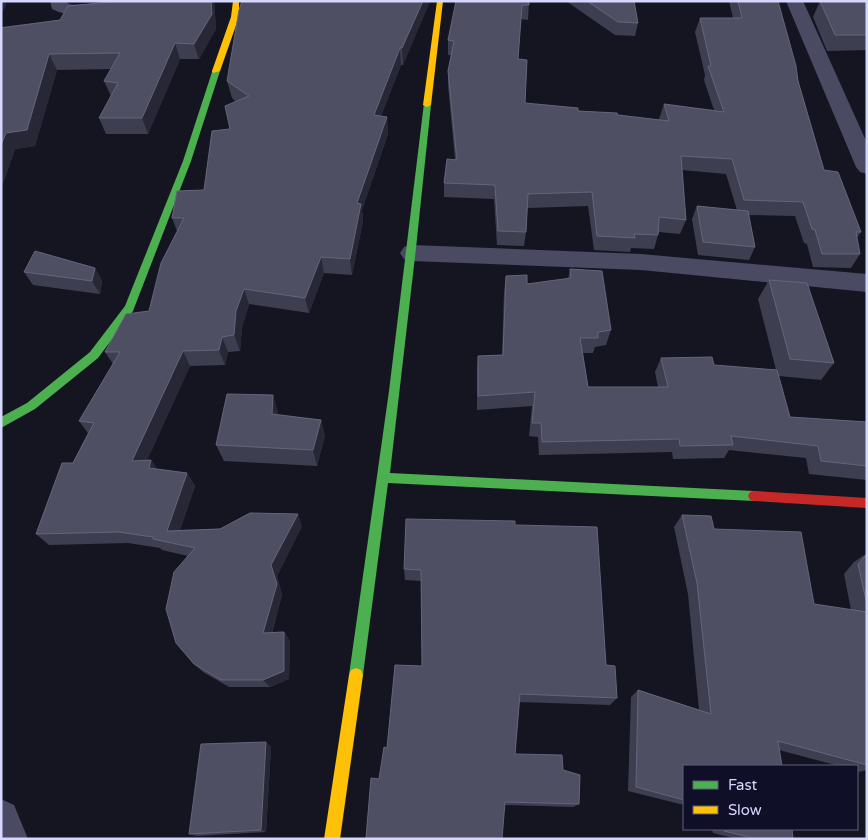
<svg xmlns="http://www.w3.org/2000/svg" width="868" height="840" viewBox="0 0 868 840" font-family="'Varela Round',sans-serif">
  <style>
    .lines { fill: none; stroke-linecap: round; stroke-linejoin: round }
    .street { fill: #4a4b63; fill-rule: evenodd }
    .fast { fill: #4caf50; fill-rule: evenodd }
    .slow { fill: #ffc107; fill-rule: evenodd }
    .jam { fill: #c62828; fill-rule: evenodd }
    .wall { fill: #3e3e51 }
    .shaded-wall { fill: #272736 }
    .building { fill: #4f4f64; stroke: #64647c }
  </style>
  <rect width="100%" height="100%" fill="#151522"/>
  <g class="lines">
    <path class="street" d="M 50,1 L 66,1 L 69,4 C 83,7 97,1 110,4 L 113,8 L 110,12 C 92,16 69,18 52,9 Z
      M 786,1 L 803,1 L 867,143 L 867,174 L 860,172 L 856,167 Z
      M 412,245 L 641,254 L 867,274 L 867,292 L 641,270 L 412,261 L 404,259 L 400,253 L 404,247 Z
      M 1,799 L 14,805 L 28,839 L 1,839 Z"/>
    <path class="fast" d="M 213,69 L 220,71 L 191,161 L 133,311 L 98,358 L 35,409 L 1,428 L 1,417 L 27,403 L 90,352 L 125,306 L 183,161 Z
      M 424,103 L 431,105 L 416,248 L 390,473 L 754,491 L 758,492 L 760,496 L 758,500 L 754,501 L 388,483 L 363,675 L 361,680 L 356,682 L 351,680 L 349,675 L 389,391 Z"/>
    <path class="slow" d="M 233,1 L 239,1 L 239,17 L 220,71 L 213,73 L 212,71 L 231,17 Z
      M 437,1 L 443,1 L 431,105 L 427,107 L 423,105 Z
      M 356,668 L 361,670 L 363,675 L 340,839 L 324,839 L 349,675 L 351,670 Z"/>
    <path class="jam" d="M 754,491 L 867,498 L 867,508 L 754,501 L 750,500 L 748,496 L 750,492 Z"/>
  </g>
  <path class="wall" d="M 120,1 L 214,1 L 216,29 L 199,59 L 180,59 L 148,134 L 106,134 L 99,118 L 111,96 L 104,81 L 111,69 L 57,70 L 35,146 L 15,149 L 1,189 L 1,27 L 60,20 Z
    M 242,1 L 430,1 L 403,65 L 401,65 L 381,116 L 387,117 L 388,134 L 362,210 L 363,221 L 352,275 L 324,273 L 309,313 L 249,304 L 242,327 L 240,351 L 228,352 L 225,365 L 190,366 L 147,460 L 151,460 L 157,469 L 187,473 L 195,486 L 180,530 L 302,526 L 277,576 L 282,595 L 272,633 L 284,632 L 290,641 L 289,679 L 270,687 L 229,687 L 203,672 L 194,664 L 188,556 L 162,550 L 160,548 L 128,543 L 49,545 L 36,534 L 88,433 L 79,421 L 113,364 L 105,352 L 149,311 L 177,231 L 172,218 L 204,190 L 230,129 L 236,102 L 232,98 L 227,81 Z
    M 529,1 L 528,20 L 521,19 L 518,59 L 525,103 L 578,111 L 660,120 L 659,119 L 664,104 L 714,110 L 704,80 L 705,75 L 695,32 L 700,18 L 733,18 L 729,1 L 778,1 L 798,81 L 824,170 L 861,232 L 857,238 L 860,254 L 851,268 L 813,267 L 807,244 L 804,243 L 795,216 L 748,215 L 755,247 L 749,260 L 698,255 L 692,219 L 697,206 L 737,210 L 726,174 L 682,170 L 686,220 L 680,234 L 659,232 L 658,235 L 654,249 L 631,248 L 630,252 L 594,250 L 588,206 L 527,208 L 526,232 L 524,246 L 497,245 L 494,199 L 444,197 L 444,183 L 455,160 L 448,85 L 448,71 L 452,55 L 448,55 L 448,40 Z
    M 566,1 L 634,1 L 638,23 L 635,36 L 615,35 Z
    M 820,1 L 867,1 L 867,50 L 827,51 L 813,17 Z
    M 95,268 L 102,281 L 100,294 L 33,285 L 24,272 Z
    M 570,269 L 611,330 L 606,345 L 595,347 L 593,353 L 583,353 L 588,387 L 658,387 L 655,372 L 661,358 L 714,365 L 776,370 L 758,299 L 769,280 L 834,363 L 821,380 L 779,376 L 790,417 L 867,422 L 867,480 L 809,474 L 806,458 L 729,450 L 724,458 L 673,459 L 672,452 L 539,455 L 538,437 L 529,436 L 532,406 L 477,410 L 477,370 L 478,356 L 502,355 L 504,292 L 506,276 L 527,284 L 568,279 Z
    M 278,412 L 278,415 L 321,420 L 325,436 L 317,466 L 224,461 L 216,445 Z
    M 682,515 L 714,529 L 814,604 L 851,610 L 844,574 L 854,562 L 867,553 L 867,770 L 859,772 L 857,771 L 857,766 L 839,766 L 779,750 L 684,766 L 684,805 L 628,791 L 631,697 L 638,690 L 699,710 L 688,594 L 674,527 Z
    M 515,525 L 606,665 L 617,698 L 610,705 L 519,702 L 515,754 L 563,770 L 579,804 L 573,807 L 504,805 L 502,839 L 368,839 L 366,838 L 387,748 L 422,666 L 421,581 L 405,580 L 404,569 Z
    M 266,742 L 271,747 L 266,832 L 197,836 L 189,834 Z
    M 712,829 L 792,829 L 793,839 L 737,839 L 713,833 Z"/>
  <path class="shaded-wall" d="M 1,1 L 6,1 L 6,6 L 1,14 Z
    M 211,1 L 214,1 L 216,29 L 199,59 L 194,44 Z
    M 423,1 L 430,1 L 403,65 L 402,48 Z
    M 175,43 L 180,59 L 148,134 L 142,118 Z
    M 400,48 L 401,65 L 375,132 L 374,115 Z
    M 49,54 L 57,70 L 35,146 L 15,149 L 1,189 L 1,145 L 6,133 Z
    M 387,117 L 388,134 L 362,210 L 363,221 L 352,275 L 350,259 L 357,203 Z
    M 321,257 L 324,273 L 309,313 L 305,298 Z
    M 95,268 L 102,281 L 100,294 L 92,281 Z
    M 244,289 L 249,304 L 242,327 L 240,351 L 234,335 L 236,311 Z
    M 222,337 L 228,352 L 225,365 L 219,350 Z
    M 183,351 L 190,366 L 141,474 L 132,461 Z
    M 273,395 L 278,412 L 278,430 L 272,414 Z
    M 321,420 L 325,436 L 317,466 L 313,450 Z
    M 151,460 L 160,473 L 149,468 Z
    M 187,473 L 195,486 L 176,543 L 167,531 Z
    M 298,514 L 302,526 L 277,576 L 282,595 L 269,642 L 263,633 L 271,565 Z
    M 284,632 L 290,641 L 289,679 L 270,687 L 263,680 Z
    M 266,742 L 271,747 L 266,832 L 261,830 Z"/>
  <path class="building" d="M 120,1 L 211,1 L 212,14 L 194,44 L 175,43 L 142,118 L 99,118 L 118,83 L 104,81 L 120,53 L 49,54 L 27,130 L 6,133 L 1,145 L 1,28 L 60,20 L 68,6 Z
    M 242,1 L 423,1 L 402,48 L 400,48 L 374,115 L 387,117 L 357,203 L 361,204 L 350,259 L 321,257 L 305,298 L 244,289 L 236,311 L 234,335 L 222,337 L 219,350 L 183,351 L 132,461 L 151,460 L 149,468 L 187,473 L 167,531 L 220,529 L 250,513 L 298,514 L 271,565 L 277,584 L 263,633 L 284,632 L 284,671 L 263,680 L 221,680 L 194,664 L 176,643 L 166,609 L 174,572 L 195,548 L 153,539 L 153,537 L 118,532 L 36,534 L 62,463 L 73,463 L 94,423 L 79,421 L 120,352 L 105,352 L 126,314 L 149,311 L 161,263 L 184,218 L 172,218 L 177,191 L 204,190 L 212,131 L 230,129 L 225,106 L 249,96 L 227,81 L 239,10 Z
    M 456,1 L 529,1 L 529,5 L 522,5 L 518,59 L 527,60 L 525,103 L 578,108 L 578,111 L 617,113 L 618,115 L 669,121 L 664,104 L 724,112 L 708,66 L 711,66 L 700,18 L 742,18 L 738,1 L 778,1 L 796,66 L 798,81 L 824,170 L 838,172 L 861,232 L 856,232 L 860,254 L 822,254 L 815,230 L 812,229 L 803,202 L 744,200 L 732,159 L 681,156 L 686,220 L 659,217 L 658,235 L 634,234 L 635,238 L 597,236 L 592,192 L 528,194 L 526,232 L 498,231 L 495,185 L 444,183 L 447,159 L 457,160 L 448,71 L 454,41 L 448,40 Z
    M 587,1 L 634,1 L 638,23 L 618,22 Z
    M 820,1 L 867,1 L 867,35 L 835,35 Z
    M 697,206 L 748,211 L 755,247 L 703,242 Z
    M 35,251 L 95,268 L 92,281 L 24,272 Z
    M 570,269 L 602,271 L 611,330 L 598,332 L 598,338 L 580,338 L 588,387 L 668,387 L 661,358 L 712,357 L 714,365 L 777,370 L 790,417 L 867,422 L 867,466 L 821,461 L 818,446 L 731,436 L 733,445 L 680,446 L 679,439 L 542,442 L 541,423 L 532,423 L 535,392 L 478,396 L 478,356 L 503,355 L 506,276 L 527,275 L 527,284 L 571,278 Z
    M 769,280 L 807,283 L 834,363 L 790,359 Z
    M 227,394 L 273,395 L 272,414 L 321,420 L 313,450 L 216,445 Z
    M 682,515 L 711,516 L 714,529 L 801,532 L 814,604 L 867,612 L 867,681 L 866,680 L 867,687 L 867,765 L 778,741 L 782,766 L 684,766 L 684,800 L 636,787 L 638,690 L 711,714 L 697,583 Z
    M 406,519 L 515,521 L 515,525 L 597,527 L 606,665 L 615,666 L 617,698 L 520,694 L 515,754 L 562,755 L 563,770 L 580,775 L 579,804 L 505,802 L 502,839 L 372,839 L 366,838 L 371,778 L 379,779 L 384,747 L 387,748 L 395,665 L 422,666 L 421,570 L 404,569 Z
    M 867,554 L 867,605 L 858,564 Z
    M 266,742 L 261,830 L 189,834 L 201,744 Z
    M 724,829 L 792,829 L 793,839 L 757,839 L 724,831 Z"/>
  <rect width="868" height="840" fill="none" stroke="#d6d7ff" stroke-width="5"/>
  <rect x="683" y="765" width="175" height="65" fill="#100f28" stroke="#5f5f7e"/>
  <rect x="693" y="781" width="25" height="8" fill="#4caf50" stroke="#5f5f7e"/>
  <text x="728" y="790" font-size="15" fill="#d6d7ff">Fast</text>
  <rect x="693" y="806" width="25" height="8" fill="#ffc107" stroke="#5f5f7e"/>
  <text x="728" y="815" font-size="15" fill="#d6d7ff">Slow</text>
</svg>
